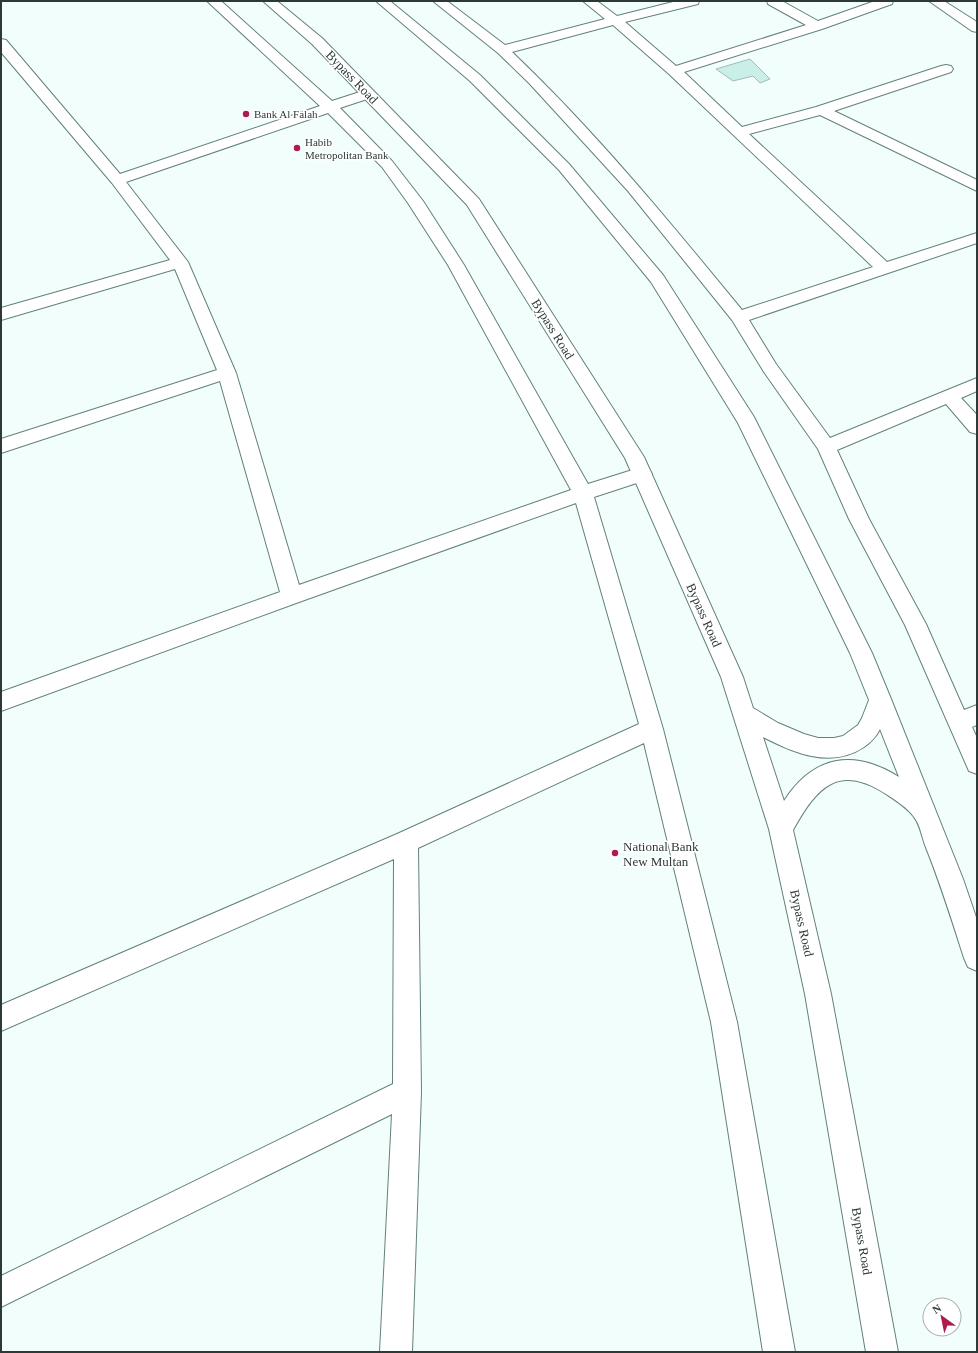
<svg xmlns="http://www.w3.org/2000/svg" width="978" height="1353" viewBox="0 0 978 1353" font-family="Georgia,serif">
  <style>
    .building { fill: #c9efe8; stroke: #9fbdb8 }
    .lines { fill: none; stroke-linecap: round; stroke-linejoin: round }
    .minor-casing { stroke: #63807b; stroke-width: 2 }
    .major-casing { stroke: #63807b; stroke-width: 2 }
    .minor { fill: #fff; fill-rule: evenodd }
    .major { fill: #fff; fill-rule: evenodd }
    .poi-dot { fill: #ad1c50; stroke: #fff; stroke-width: 1.5 }
    .labels { text-anchor: middle; dominant-baseline: central; stroke-width: 3; stroke-linejoin: round; paint-order: stroke }
    .far-poi-label { font-size: 11px; fill: #2d3937; stroke: #fff; text-anchor: start }
    .street-label { font-size: 13px; fill: #2d3937; stroke: #fff }
    .poi-label { font-size: 13px; fill: #2d3937; stroke: #fff; text-anchor: start }
  </style>
  <rect width="100%" height="100%" fill="#f1fefb"/>
  <path class="building" d="M 750,59 L 770,79 L 760,83 L 753,76 L 733,81 L 716,69 Z"/>
  <g class="lines">
    <g class="minor-casing">
      <path id="minor" d="M 207,1 L 221,1 L 332,101 L 363,91 L 368,90 L 373,91 L 375,94 L 373,97 L 340,108 L 392,161 L 423,201 L 464,265 L 588,484 L 642,467 L 649,469 L 652,474 L 649,479 L 594,497 L 663,729 L 737,1022 L 795,1352 L 763,1352 L 711,1022 L 644,743 L 418,848 L 421,1092 L 412,1352 L 380,1352 L 392,1114 L 1,1307 L 1,1276 L 393,1084 L 394,859 L 1,1031 L 1,1005 L 397,834 L 639,724 L 576,503 L 299,602 L 1,711 L 1,692 L 280,592 L 220,381 L 1,453 L 1,439 L 217,370 L 175,269 L 1,320 L 1,308 L 170,260 L 112,183 L 1,52 L 1,39 L 6,40 L 120,174 L 320,106 ZM 328,113 L 382,167 L 408,203 L 448,265 L 571,490 L 299,585 L 236,373 L 188,262 L 126,182 Z
        M 433,1 L 447,1 L 505,45 L 605,19 L 583,1 L 597,1 L 617,16 L 677,1 L 699,1 L 698,4 L 625,22 L 676,66 L 806,25 L 768,4 L 767,1 L 782,1 L 818,21 L 875,1 L 893,1 L 892,4 L 822,29 L 684,72 L 742,127 L 816,107 L 941,66 L 946,65 L 951,66 L 953,69 L 951,72 L 834,111 L 977,180 L 977,191 L 820,115 L 749,134 L 887,262 L 977,233 L 977,243 L 749,320 L 776,364 L 830,438 L 977,378 L 977,391 L 961,398 L 977,415 L 977,434 L 970,432 L 946,404 L 837,450 L 869,519 L 926,624 L 964,710 L 977,705 L 977,725 L 972,727 L 977,738 L 977,774 L 969,771 L 905,625 L 849,519 L 818,449 L 764,372 L 732,320 L 628,191 L 529,83 L 498,53 ZM 613,25 L 669,74 L 873,267 L 742,310 C 669,221 596,132 512,52 Z
        M 929,1 L 944,1 L 977,22 L 977,32 L 972,31 Z"/>
    </g>
    <g class="major-casing">
      <path id="major" d="M 263,1 L 277,1 L 322,38 L 479,199 L 644,457 L 743,677 L 753,708 L 778,723 L 804,734 L 818,738 L 834,738 L 843,736 L 858,725 L 862,718 L 869,700 L 850,653 L 738,423 L 651,282 L 559,170 L 470,81 L 376,1 L 390,1 L 480,75 L 569,164 L 663,275 L 754,417 L 872,653 L 891,699 L 963,879 L 977,920 L 977,971 L 968,967 L 964,958 C 952,920 940,882 925,845 C 922,837 920,824 914,817 C 908,808 895,800 886,794 C 838,763 817,787 793,830 L 831,994 L 898,1352 L 866,1352 L 805,994 L 769,829 L 721,677 L 625,458 L 467,205 L 312,44 ZM 880,729 L 899,777 C 853,748 813,756 784,801 L 763,737 C 794,753 831,769 864,747 C 871,742 876,737 880,729 Z"/>
    </g>
    <use href="#minor" class="minor"/>
    <use href="#major" class="major"/>
  </g>
  <g class="poi-dot">
    <circle cx="246" cy="114" r="4"/>
    <circle cx="297" cy="148" r="4"/>
    <circle cx="615" cy="853" r="4"/>
  </g>
  <g class="labels">
    <g class="far-poi-label">
      <text x="254" y="114">Bank Al Falah</text>
      <text x="305" y="142">Habib<tspan x="305" dy="13">Metropolitan Bank</tspan></text>
    </g>
    <g class="street-label">
      <text transform="translate(352 77) rotate(46)">Bypass Road</text>
      <text transform="translate(553 329) rotate(58)">Bypass Road</text>
      <text transform="translate(704 615) rotate(66)">Bypass Road</text>
      <text transform="translate(802 923) rotate(77)">Bypass Road</text>
      <text transform="translate(862 1241) rotate(80)">Bypass Road</text>
    </g>
    <g class="poi-label">
      <text x="623" y="846">National Bank<tspan x="623" dy="15">New Multan</tspan></text>
    </g>
  </g>
  <rect width="978" height="1353" fill="none" stroke="#2d3937" stroke-width="4"/>
  <g transform="translate(942 1317) rotate(327)"><circle r="19" fill="#ffffff" stroke="#abb0af"/>
  <path d="M0-3L7 15L0 10L-7 15Z" fill="#ad1c50"/>
  <text y="-6" font-size="11" font-weight="bold" text-anchor="middle" fill="#2d3937">N</text>
  </g>
</svg>
